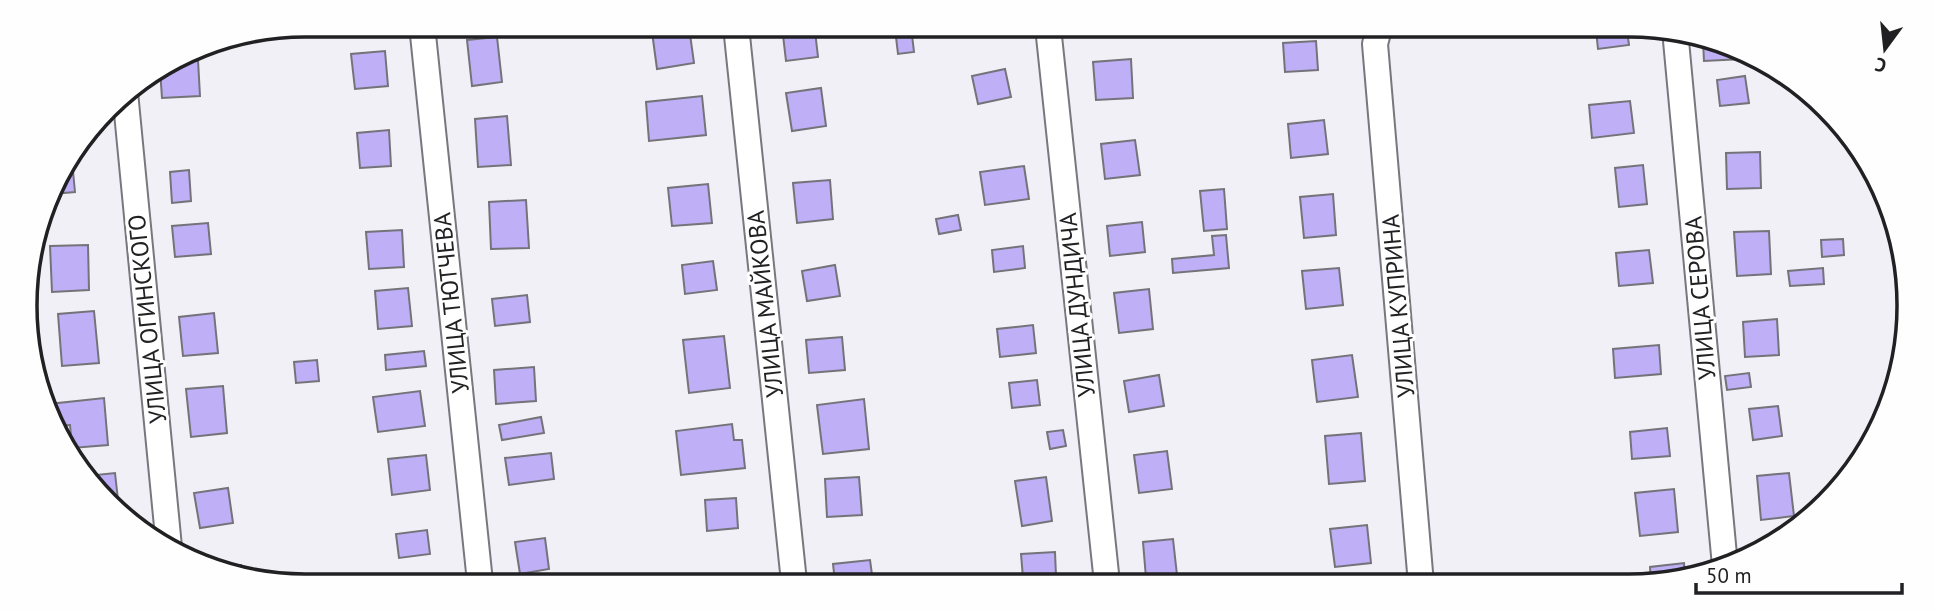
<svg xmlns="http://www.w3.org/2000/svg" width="1934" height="611" viewBox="0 0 1934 611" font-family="'PT Sans',sans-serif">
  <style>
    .building { fill: #bfaff6; stroke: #747379; stroke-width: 2 }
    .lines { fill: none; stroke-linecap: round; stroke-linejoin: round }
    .minor-casing { stroke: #78777d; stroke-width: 28 }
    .minor { stroke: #fff; stroke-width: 24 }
    .labels { text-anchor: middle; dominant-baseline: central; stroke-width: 6; stroke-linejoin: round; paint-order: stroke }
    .street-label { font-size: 24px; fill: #212123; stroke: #fefefe }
    .rim { fill: none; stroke: #212123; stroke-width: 3.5 }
  </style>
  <rect width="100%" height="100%" fill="#f1f0f6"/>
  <path class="building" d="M 689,27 L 694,63 L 657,69 L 652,32 Z
    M 1596,30 L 1627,30 L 1629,45 L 1598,49 Z
    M 815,31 L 818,57 L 786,61 L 783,35 Z
    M 912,35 L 914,52 L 898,54 L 896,37 Z
    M 497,37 L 502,82 L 472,86 L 467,40 Z
    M 1316,41 L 1318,70 L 1285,72 L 1283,43 Z
    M 1711,41 L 1743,55 L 1743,59 L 1704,61 L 1703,42 Z
    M 385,51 L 388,86 L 355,89 L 351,54 Z
    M 1131,59 L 1133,98 L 1096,100 L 1093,62 Z
    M 198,60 L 200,96 L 162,98 L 160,69 L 173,61 Z
    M 1005,69 L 1011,97 L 978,104 L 972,76 Z
    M 1745,76 L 1749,103 L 1720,106 L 1717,80 Z
    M 821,88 L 826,126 L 792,131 L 786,93 Z
    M 702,96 L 706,135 L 649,141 L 646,102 Z
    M 1630,101 L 1634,133 L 1592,138 L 1589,105 Z
    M 507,116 L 511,165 L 478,167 L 475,119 Z
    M 1324,120 L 1328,154 L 1291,158 L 1288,124 Z
    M 389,130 L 391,166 L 360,168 L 357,133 Z
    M 1135,140 L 1140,175 L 1105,179 L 1101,144 Z
    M 1760,152 L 1761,188 L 1727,189 L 1726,153 Z
    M 69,161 L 72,161 L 75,192 L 53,194 L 54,181 Z
    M 1643,165 L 1647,204 L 1619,207 L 1615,168 Z
    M 1024,166 L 1029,199 L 985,205 L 980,172 Z
    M 189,170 L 191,201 L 172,203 L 170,172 Z
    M 830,180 L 833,219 L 797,223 L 793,183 Z
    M 708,184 L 712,223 L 672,226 L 668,188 Z
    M 1224,189 L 1227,229 L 1204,231 L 1200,191 Z
    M 1333,194 L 1336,235 L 1304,238 L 1300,197 Z
    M 526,200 L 529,248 L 491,249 L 489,202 Z
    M 958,215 L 961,230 L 939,234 L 936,219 Z
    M 1142,222 L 1145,252 L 1110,256 L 1107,226 Z
    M 208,223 L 211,254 L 175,257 L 172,226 Z
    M 402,230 L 404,267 L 369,269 L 366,232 Z
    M 1769,231 L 1771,274 L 1737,276 L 1734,232 Z
    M 1226,235 L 1229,268 L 1173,273 L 1172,259 L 1214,255 L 1212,236 Z
    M 1843,239 L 1844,255 L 1822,257 L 1821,240 Z
    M 88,245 L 89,290 L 52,292 L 50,246 Z
    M 1023,246 L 1025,268 L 994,272 L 992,250 Z
    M 1649,250 L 1653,283 L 1619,286 L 1616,253 Z
    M 713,261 L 717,290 L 685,294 L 682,265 Z
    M 835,265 L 840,296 L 807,301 L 802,271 Z
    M 1339,268 L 1343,305 L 1306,309 L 1302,271 Z
    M 1823,268 L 1824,284 L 1790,286 L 1788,271 Z
    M 408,288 L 412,326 L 378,329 L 375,291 Z
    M 1149,289 L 1153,329 L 1119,333 L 1114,293 Z
    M 527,295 L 530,322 L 495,326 L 492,299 Z
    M 94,311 L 99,363 L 62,366 L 58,314 Z
    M 214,313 L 218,353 L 183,356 L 179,317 Z
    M 1777,319 L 1779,355 L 1745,357 L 1743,322 Z
    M 1033,325 L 1036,353 L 1000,357 L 997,329 Z
    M 724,336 L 730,388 L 689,393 L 683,340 Z
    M 842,337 L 845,370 L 809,373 L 806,340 Z
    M 1659,345 L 1661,374 L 1615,378 L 1613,349 Z
    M 424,351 L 426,366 L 386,370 L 385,355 Z
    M 1352,355 L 1358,397 L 1317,402 L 1312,360 Z
    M 317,360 L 319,381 L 296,383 L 294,362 Z
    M 534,367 L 536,401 L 496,404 L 494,370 Z
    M 1749,373 L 1751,387 L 1727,390 L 1725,376 Z
    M 1159,375 L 1164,406 L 1129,412 L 1124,381 Z
    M 1037,380 L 1040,405 L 1012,408 L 1009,383 Z
    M 223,386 L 227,433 L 191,437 L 186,389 Z
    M 420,391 L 425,426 L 378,432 L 373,397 Z
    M 104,398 L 108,445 L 72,448 L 70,425 L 56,426 L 50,412 L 49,404 Z
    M 864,399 L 869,449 L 823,454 L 817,405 Z
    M 1778,406 L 1782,436 L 1753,440 L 1749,409 Z
    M 541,417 L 544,433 L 502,440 L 499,425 Z
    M 732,424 L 734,440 L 742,440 L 745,468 L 681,475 L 676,431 Z
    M 1667,428 L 1670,456 L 1632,459 L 1630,432 Z
    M 1063,430 L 1066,446 L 1050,449 L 1047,432 Z
    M 1361,433 L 1365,481 L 1329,484 L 1325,436 Z
    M 1167,451 L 1172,489 L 1139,493 L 1134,455 Z
    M 551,453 L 554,479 L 509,485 L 505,458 Z
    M 426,455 L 430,490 L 392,495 L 388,459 Z
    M 115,473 L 119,509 L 86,476 Z
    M 1789,473 L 1794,516 L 1761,520 L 1757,476 Z
    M 859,477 L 862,515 L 827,517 L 825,479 Z
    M 1046,477 L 1052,521 L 1022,526 L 1015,481 Z
    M 228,488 L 233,523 L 200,528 L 194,493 Z
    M 1674,489 L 1678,532 L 1640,536 L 1635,493 Z
    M 736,498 L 738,528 L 707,531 L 705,500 Z
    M 1367,525 L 1371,563 L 1335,567 L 1330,529 Z
    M 427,530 L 430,554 L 399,558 L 396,534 Z
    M 545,538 L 549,569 L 520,574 L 515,542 Z
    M 1173,539 L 1177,575 L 1146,578 L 1143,542 Z
    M 1055,552 L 1056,576 L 1023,578 L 1021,554 Z
    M 870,560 L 873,582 L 835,582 L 833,564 Z
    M 1684,563 L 1685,578 L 1666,584 L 1651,584 L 1650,567 Z
    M 241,565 L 243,578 L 219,568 Z"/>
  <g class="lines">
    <g class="minor-casing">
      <path id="minor" d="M 422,25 L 480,582
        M 736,26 L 794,582
        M 1048,27 L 1107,583
        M 1379,29 L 1375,44 L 1421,584
        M 1675,30 L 1725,566
        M 125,92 L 169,547"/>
    </g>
    <use href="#minor" class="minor"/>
  </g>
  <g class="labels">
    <g class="street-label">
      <text transform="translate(1700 298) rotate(-95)">УЛИЦА СЕРОВА</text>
      <text transform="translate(451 303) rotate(-96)">УЛИЦА ТЮТЧЕВА</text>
      <text transform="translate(765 304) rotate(-96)">УЛИЦА МАЙКОВА</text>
      <text transform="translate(1077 305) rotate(-96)">УЛИЦА ДУНДИЧА</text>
      <text transform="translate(1398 306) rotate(-95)">УЛИЦА КУПРИНА</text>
      <text transform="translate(147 319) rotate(-96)">УЛИЦА ОГИНСКОГО</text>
    </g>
  </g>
  <path d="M0 0H1934V611H0ZM305 37H1629A268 268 0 0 1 1897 305V306A268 268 0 0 1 1629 574H305A268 268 0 0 1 37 306V305A268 268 0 0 1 305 37Z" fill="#fefefe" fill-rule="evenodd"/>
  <path class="rim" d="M305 37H1629A268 268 0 0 1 1897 305V306A268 268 0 0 1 1629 574H305A268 268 0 0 1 37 306V305A268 268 0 0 1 305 37Z"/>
  <g transform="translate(1885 49) rotate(195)" stroke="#fefefe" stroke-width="5" paint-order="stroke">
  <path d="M0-5L12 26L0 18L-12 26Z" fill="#212123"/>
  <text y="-10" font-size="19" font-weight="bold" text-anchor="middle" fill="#212123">С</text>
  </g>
  <path d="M1696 583v10h206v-10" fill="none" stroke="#212123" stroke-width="3.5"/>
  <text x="1706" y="583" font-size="21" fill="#212123" stroke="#fefefe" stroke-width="5" paint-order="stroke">50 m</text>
</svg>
